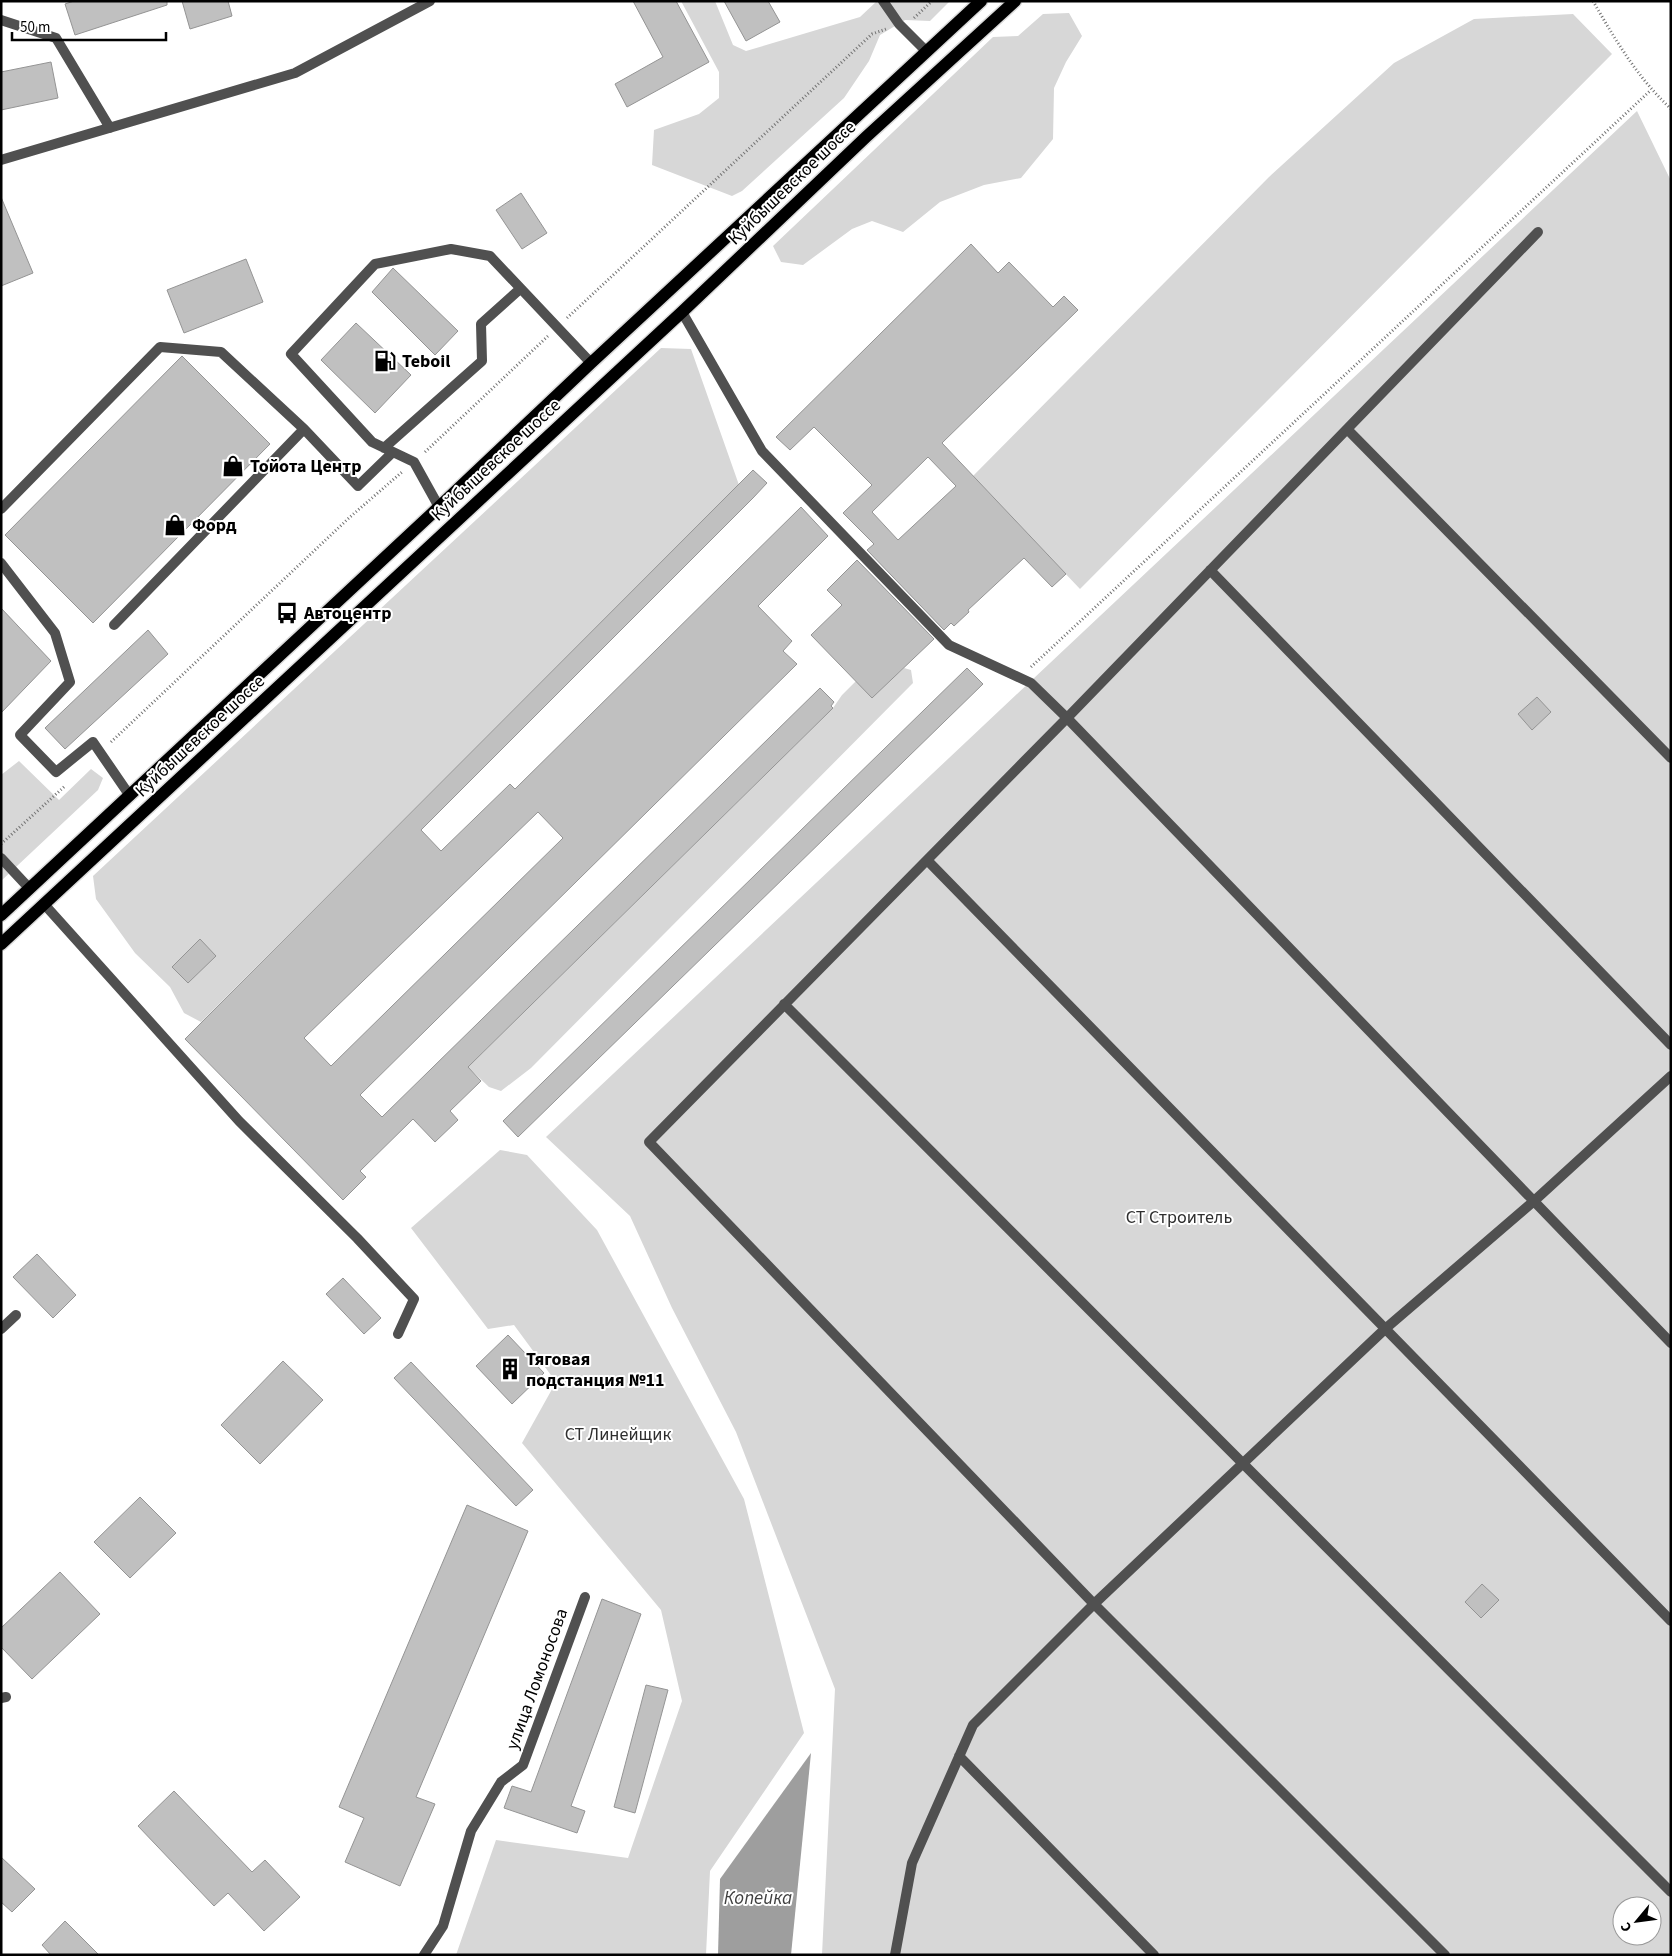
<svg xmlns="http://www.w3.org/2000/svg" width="1672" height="1956" viewBox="0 0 1672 1956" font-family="'Source Sans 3',sans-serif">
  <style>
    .green { fill: #d7d7d7; fill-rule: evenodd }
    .water { fill: #9e9e9e }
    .building { fill: #c0c0c0; stroke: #949494; fill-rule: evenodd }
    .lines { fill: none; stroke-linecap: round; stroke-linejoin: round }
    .primary-casing { stroke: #dbdbdb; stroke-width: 15 }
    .path { stroke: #727272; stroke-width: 3; stroke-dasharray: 1 2.5; stroke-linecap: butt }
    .lane { stroke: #505050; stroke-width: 10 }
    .primary { stroke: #000; stroke-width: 12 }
    .labels { text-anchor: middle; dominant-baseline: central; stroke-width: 4; stroke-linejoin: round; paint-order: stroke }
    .street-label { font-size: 18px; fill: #000; stroke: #fff }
    .poi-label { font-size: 18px; font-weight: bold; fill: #000; stroke: #fff; text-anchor: start }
    .park-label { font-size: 18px; fill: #2e2e2e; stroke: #fff }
    .water-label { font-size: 19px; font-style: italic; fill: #3f3f3f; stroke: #fff }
  </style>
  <rect width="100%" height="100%" fill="#fff"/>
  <path class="green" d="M 681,1 L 715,1 L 733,45 L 746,51 L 860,17 L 877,1 L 950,1 L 930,21 L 905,20 L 880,35 L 869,61 L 844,98 L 742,191 L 732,196 L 652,165 L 654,130 L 699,114 L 719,98 L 719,72 Z
    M 1069,13 L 1082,36 L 1066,62 L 1054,88 L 1053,139 L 1021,178 L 984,185 L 940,202 L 903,232 L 872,221 L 852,229 L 803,265 L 781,262 L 773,246 L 993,37 L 1018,36 L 1043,14 Z
    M 1573,14 L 1612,54 L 1080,589 L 973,476 L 1269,177 L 1394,63 L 1474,19 Z
    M 1637,111 L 1671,181 L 1671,1955 L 822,1955 L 835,1689 L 736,1432 L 672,1308 L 630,1216 L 546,1137 ZM 1622,1906 L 1652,1906 L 1652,1936 L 1622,1936 Z
    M 661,348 L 691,349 L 739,485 L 201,1022 L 184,1013 L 170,987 L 135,953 L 96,899 L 93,876 Z
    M 904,668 L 911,670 L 913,683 L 531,1068 L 501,1091 L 489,1087 L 468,1067 L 833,708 L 842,695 L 856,681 L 886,684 Z
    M 19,761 L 59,800 L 91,769 L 103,778 L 98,790 L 1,881 L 1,775 Z
    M 500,1150 L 527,1155 L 597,1230 L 744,1499 L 804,1733 L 710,1871 L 706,1955 L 456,1955 L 496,1840 L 628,1858 L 682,1701 L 661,1610 L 522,1443 L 556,1382 L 514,1325 L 488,1329 L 411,1228 Z"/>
  <path class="water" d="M 811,1753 L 791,1955 L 718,1955 L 720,1879 Z"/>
  <path class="building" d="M 74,1 L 167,1 L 167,5 L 75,35 L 65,4 Z
    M 182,1 L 228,1 L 232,16 L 190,29 Z
    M 633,1 L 676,1 L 709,62 L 627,107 L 615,84 L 663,57 Z
    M 724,1 L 768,1 L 780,22 L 746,41 Z
    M 51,62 L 58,98 L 1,110 L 1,72 Z
    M 521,193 L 547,233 L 522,249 L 496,210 Z
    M 1,197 L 33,273 L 1,286 Z
    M 971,244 L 998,273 L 1009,262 L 1053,307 L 1064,296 L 1078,310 L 942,443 L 1066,574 L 1052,587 L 1024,558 L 968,610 L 969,612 L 954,626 L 951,623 L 944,630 L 867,550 L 874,544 L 843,513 L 872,485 L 814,427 L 790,450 L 776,437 ZM 928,457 L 956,486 L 898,540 L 872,512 Z
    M 246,259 L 263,302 L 184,333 L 167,290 Z
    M 393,268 L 458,331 L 435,355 L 372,292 Z
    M 356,323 L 411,375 L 375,413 L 321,360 Z
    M 182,356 L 270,444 L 93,623 L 5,535 Z
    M 753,470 L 767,483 L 753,498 L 421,830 L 441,851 L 510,784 L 515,789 L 801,507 L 828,536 L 758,606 L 792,641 L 783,651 L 797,664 L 360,1095 L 382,1117 L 820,688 L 834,702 L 831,706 L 833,708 L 468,1067 L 481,1081 L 450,1111 L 458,1120 L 435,1142 L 413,1119 L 360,1171 L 366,1177 L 343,1200 L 185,1039 ZM 538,812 L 563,838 L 331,1066 L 304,1038 Z
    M 857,560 L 934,639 L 872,698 L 811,635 L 842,605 L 827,590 Z
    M 1,608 L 51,661 L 1,713 Z
    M 148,630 L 168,654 L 65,749 L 45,728 Z
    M 967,668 L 983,684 L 518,1137 L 503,1121 Z
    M 1537,697 L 1551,712 L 1532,730 L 1518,714 Z
    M 200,939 L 216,956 L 188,983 L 172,967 Z
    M 37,1254 L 76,1295 L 53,1318 L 13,1277 Z
    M 343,1278 L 381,1318 L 364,1334 L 326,1294 Z
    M 508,1335 L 544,1373 L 512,1404 L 476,1366 Z
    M 283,1361 L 323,1400 L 260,1464 L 221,1425 Z
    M 411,1362 L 533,1490 L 516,1506 L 394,1378 Z
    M 140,1497 L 176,1533 L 130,1578 L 94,1542 Z
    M 467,1505 L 528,1531 L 416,1797 L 435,1804 L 400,1886 L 345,1862 L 364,1818 L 339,1807 Z
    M 60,1572 L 100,1614 L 32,1679 L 1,1647 L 1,1628 Z
    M 1482,1584 L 1499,1600 L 1481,1618 L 1465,1602 Z
    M 602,1599 L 641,1614 L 571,1806 L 585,1811 L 577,1833 L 504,1808 L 512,1786 L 531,1792 Z
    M 646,1685 L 668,1690 L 635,1813 L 614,1807 Z
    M 174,1791 L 252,1872 L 265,1860 L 300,1897 L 264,1931 L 228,1893 L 214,1906 L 138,1826 Z
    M 1,1857 L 35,1889 L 12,1912 L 1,1902 Z
    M 65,1921 L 99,1955 L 51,1955 L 42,1945 Z"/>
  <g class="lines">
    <g class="primary-casing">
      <path id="primary" d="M 1,915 L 439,507 L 591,363 L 981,1
        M 1,944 L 682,312 L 866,137 L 1015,1"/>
    </g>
    <path class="path" d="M 1593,1 C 1616,41 1637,77 1671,109
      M 914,18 L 932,1
      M 567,318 L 872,34 L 886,29
      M 425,452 L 548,336
      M 1031,667 L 1651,90
      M 111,742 L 350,517 L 402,472
      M 1,844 L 65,786"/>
    <path class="lane" d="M 883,1 L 899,24 L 927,52
      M 1,20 L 56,38 L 110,128
      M 1,160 L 295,73 L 430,1
      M 682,312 L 762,451 L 949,645 L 1031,683 L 1067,718 L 1671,1343
      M 1347,429 L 1671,758
      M 384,448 L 482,361 L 481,324 L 520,289
      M 439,507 L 414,462 L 372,442 L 291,354 L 375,264 L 451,249 L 490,256 L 591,363
      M 1,509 L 160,347 L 221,352 L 304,429
      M 1,563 L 55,633 L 70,682 L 20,735 L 56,772 L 93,742 L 130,796
      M 1210,570 L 1671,1045
      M 114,625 L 304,429 L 358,486 L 393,452
      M 1,858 L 29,888
      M 927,860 L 1671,1621
      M 44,904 L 239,1121 L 357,1238 L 414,1299 L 398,1334
      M 784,1004 L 1671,1892
      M 1,1329 L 16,1315
      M 1,1698 L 6,1697
      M 959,1756 L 1154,1955
      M 424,1955 L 443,1926 L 471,1831 L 501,1782 L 523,1765 L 585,1597
      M 895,1955 L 912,1863 L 973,1725 L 1094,1604 L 649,1142 L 1067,718 L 1538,232
      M 1445,1955 L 1094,1604 L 1385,1329 L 1534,1201 L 1671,1076"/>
    <use href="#primary" class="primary"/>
  </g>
  <defs>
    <g id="fuel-bare" transform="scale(1.725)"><path d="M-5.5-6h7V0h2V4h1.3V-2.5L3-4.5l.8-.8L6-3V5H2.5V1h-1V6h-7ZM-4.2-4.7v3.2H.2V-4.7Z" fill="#000" stroke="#fff" stroke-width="2.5" paint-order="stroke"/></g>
    <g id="shop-bare" transform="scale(1.725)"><path d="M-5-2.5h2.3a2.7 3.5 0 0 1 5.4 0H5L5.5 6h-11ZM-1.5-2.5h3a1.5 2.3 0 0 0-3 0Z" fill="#000" stroke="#fff" stroke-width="2.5" paint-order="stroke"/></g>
    <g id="bus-bare" transform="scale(1.725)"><path d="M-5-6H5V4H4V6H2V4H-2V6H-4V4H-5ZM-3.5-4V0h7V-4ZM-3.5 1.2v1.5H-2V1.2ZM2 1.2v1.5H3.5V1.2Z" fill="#000" stroke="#fff" stroke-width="2.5" paint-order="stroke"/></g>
    <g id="building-bare" transform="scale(1.725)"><path d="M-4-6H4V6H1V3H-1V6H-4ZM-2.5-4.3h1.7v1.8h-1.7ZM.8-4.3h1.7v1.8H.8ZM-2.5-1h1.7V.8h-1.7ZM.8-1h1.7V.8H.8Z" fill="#000" stroke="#fff" stroke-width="2.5" paint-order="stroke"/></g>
  </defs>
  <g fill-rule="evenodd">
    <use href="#fuel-bare" x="385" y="361"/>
    <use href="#shop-bare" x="233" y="466"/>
    <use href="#shop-bare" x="175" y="525"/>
    <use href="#bus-bare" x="287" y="613"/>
    <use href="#building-bare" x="510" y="1369"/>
  </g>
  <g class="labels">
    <g class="street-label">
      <text transform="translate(792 183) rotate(-44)">Куйбышевское шоссе</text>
      <text transform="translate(496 460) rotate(-43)">Куйбышевское шоссе</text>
      <text transform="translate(200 736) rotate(-43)">Куйбышевское шоссе</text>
      <text transform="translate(537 1679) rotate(-70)">улица Ломоносова</text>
    </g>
    <g class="poi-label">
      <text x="402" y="361">Teboil</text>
      <text x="250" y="466">Тойота Центр</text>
      <text x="192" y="525">Форд</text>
      <text x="304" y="613">Автоцентр</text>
      <text x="526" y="1359">Тяговая<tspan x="526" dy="21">подстанция №11</tspan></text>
    </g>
    <g class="park-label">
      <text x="1179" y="1217">СТ Строитель</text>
      <text x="618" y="1434">СТ Линейщик</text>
    </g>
    <g class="water-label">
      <text x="758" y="1898">Копейка</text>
    </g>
  </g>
  <rect width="1672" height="1956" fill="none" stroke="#000000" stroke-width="5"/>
  <g transform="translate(1637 1921) rotate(241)"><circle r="24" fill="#ffffff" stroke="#999999"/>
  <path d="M0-4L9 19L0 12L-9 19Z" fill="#000000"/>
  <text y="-8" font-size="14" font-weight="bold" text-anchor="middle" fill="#000000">С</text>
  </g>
  <path d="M12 32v8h154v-8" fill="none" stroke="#000000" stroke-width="2.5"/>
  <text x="20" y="32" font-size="15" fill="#000000" stroke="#ffffff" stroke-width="4" paint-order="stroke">50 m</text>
</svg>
